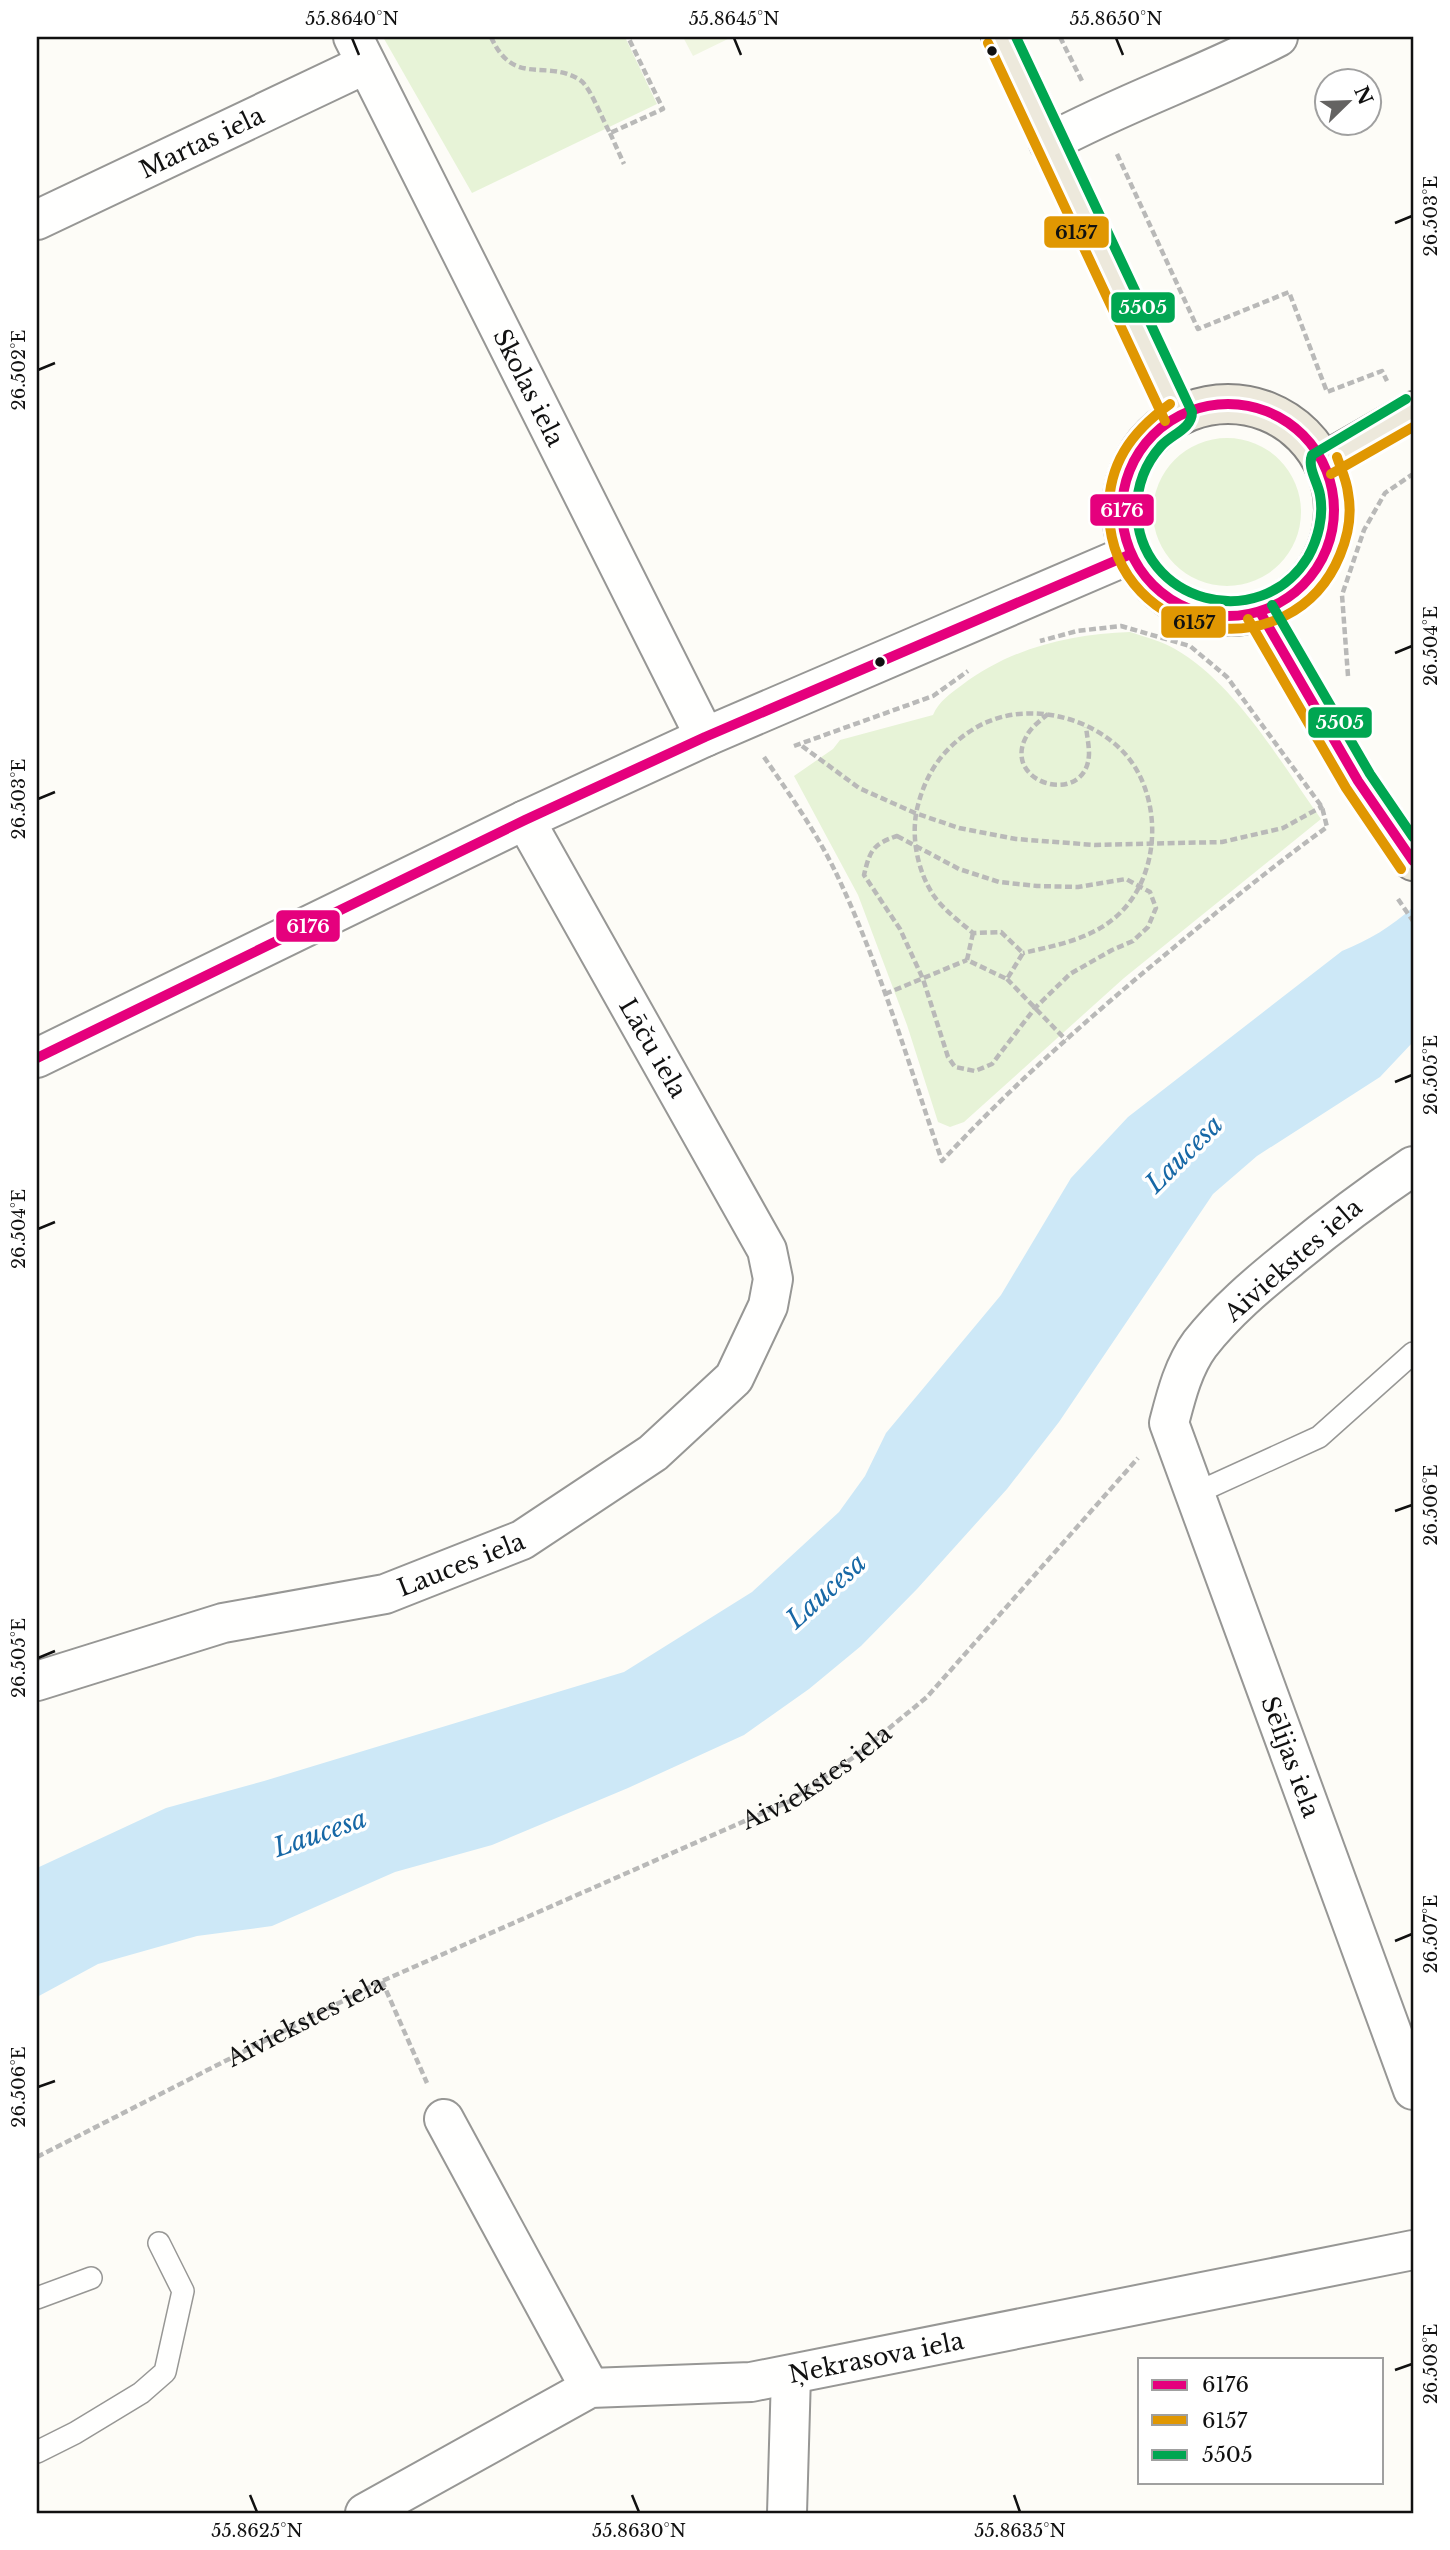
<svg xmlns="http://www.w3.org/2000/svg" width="1450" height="2550" viewBox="0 0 1450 2550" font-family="'Libre Baskerville',serif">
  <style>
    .green { fill: #e7f3d7 }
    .pitch { fill: #f0f6e1 }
    .water { fill: #cde8f7 }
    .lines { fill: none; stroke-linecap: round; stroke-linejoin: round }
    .service-casing { stroke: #979795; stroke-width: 24 }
    .minor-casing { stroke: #979795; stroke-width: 42 }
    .tertiary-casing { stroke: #979795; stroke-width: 42 }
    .primary-casing { stroke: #858482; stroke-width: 42 }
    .path { stroke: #b9b9b8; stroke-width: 4.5; stroke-dasharray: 7 3.5; stroke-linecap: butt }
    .service { stroke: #fffffe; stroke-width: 21 }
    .minor { stroke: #fffffe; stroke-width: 38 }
    .tertiary { stroke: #fffffe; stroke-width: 38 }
    .primary { stroke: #ede9dc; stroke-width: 38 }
    .bus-1-casing { stroke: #fff; stroke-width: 16 }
    .bus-2-casing { stroke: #fff; stroke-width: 16 }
    .bus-3-casing { stroke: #fff; stroke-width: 16 }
    .bus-1 { stroke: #e5007d; stroke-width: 10 }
    .bus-2 { stroke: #e09702; stroke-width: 10 }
    .bus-3 { stroke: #00a651; stroke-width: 10 }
    .ticks { fill: none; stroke: #111; stroke-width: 2.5 }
    .bus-dot { fill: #111; stroke: #fff; stroke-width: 2.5 }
    .labels { text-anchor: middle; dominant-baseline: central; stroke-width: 7; stroke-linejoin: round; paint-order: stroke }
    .street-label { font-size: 24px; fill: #111; stroke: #fff }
    .water-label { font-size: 26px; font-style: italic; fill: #1768a6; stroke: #fff }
    .line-badge { stroke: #fff; stroke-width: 2.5 }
    .badge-label { font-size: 19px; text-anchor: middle; font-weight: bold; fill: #fff }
    .pale-badge-label { font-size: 19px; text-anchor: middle; font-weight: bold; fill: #111 }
    .neatline { fill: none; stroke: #111; stroke-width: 2.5 }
    .ticks-label { font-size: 18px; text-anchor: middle; fill: #111 }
  </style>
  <rect width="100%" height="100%" fill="#fdfcf7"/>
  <path class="green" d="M 383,37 L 625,37 L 657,104 L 472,193 Z
    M1153 512a74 74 0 1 1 148 0a74 74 0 1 1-148 0Z
    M 1130,632 C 1145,637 1162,641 1175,649 C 1236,684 1281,763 1321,819 L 1124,978 L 964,1122 L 950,1127 L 938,1122 L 907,1025 L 858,895 L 794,776 L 833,749 L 840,740 L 933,715 C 939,701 950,694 962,685 C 1011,648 1070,634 1130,632 Z"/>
  <path class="pitch" d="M 683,37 L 732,37 L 693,56 Z"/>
  <path class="water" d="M 1413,907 L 1413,1042 L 1380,1077 L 1257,1156 L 1213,1194 L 1059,1422 L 1007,1489 L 917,1589 L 861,1646 L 809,1689 L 744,1735 L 628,1788 L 492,1845 L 395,1872 L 272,1926 L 197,1936 L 98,1964 L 37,1997 L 37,1868 L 166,1808 L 264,1781 L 624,1672 L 752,1592 L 839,1512 L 865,1476 L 886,1433 L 1001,1295 L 1071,1178 L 1128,1117 L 1342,951 C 1369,940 1391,927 1413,907 Z"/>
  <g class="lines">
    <g class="service-casing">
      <path id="service" d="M 1194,1494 L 1319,1437 L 1413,1353
        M 37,2298 L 91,2278
        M 37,2452 L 75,2433 L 141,2393 L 165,2372 L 183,2291 L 159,2243"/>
    </g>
    <g class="minor-casing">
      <g id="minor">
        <path id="s2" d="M 353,37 L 705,737"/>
        <path d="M 1049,143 C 1123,103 1203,76 1278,37"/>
        <path id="s3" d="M 37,220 L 366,64"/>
        <path id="s4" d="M 1413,1166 C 1370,1195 1329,1226 1289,1259 C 1258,1284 1225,1312 1200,1344 C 1183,1367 1176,1396 1169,1423 L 1413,2090"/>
        <path id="s5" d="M 37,1681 L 223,1623 L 385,1594 L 522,1540 L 653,1453 L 734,1378 L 768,1306 L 773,1279 L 767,1250 L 525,820"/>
        <path d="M 444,2119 L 590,2388"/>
        <path id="s6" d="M 365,2513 L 590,2388 L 751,2382 L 1413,2250"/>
        <path d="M 787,2513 L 791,2375"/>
      </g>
    </g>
    <g class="tertiary-casing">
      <path id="tertiary" d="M 37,1058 L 525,820 L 705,737 L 1131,554"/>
    </g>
    <g class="primary-casing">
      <path id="primary" d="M 1001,37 L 1178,415
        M1122 510a106 106 0 1 1 212 0a106 106 0 1 1-212 0Z
        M 1324,462 L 1413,411
        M 1260,612 L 1358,781 L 1413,861"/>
    </g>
    <g class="path">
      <path d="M 491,37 C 514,88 546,58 580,80 C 590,86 603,121 610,133 L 663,109 L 628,37"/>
      <path d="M 1060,37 L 1083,83"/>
      <path d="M 610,133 L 624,164"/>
      <path d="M 1117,154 L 1198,329 L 1289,292 L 1327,392 L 1382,371 L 1387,381"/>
      <path d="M 1348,676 L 1342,595 L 1364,530 L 1385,493 L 1413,474"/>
      <path d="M 1048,714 C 1041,720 1030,728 1026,737 C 1001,784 1087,808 1089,754 C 1089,745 1087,736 1086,727"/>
      <path d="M 794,746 L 933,696 L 968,671"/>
      <path d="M 802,746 L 859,788 L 915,813 L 959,828 L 1016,839 L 1095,845 L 1222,842 L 1283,828 L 1323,806"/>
      <path d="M 764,757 C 790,795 817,833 837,875 C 880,966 909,1065 942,1161 C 1018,1079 1102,1006 1189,935 C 1234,898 1280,861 1327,827 L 1322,807 L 1227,677 L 1190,646 L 1121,626 L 1077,631 L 1040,641"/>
      <path d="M 897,836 L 959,869 L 999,882 L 1037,886 L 1078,887 L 1126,879 L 1150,892 L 1156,908 L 1148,927 L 1133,941 L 1112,950 L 1070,974 L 1035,1008 L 992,1064 L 975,1071 L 955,1067 L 948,1057 L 923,979 L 900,929 L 864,875 C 870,850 873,844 897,836 Z"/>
      <path d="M 1398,899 L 1413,921"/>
      <path d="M 973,933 L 967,960 L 1007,979 L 1023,953 L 1001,932 L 973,933 C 960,922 944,910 934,896 C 917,871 910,834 918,805 C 927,770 946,745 977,727 C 1024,700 1092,715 1127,756 C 1165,802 1160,883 1112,920 C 1087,940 1053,946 1023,953"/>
      <path d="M 1007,979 L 1066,1040"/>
      <path d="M 885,994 L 967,960"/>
      <path d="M 382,1981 L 427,2083"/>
      <path id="s1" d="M 37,2157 L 382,1981 L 790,1801 L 854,1757 L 927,1697 L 1138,1458"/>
    </g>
    <use href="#service" class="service"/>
    <use href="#minor" class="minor"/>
    <use href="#tertiary" class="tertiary"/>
    <use href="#primary" class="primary"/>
    <g class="bus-1-casing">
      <path id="bus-1" d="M1122 510a106 106 0 1 1 212 0a106 106 0 1 1-212 0Z
        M 1260,612 L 1358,781 L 1413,861
        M 37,1058 L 525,820 L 705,737 L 1131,554"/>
    </g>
    <g class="bus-2-casing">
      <path id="bus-2" d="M 988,43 L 1165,421
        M 1170,404 C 1131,432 1107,465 1109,515 C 1115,643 1292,672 1340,555 C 1348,536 1352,514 1348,493 C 1347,481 1341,469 1337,457
        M 1331,474 L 1413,427
        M 1248,619 L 1346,788 L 1401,869"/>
    </g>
    <g class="bus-3-casing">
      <path id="bus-3" d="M 1016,37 L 1192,412 C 1192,429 1172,434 1161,446 C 1146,463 1137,485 1137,509 C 1137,602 1260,636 1308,557 C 1318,539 1324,516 1320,495 C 1318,482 1307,468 1312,455 L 1406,399
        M 1272,605 L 1370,774 L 1413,837"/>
    </g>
    <use href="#bus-1" class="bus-1"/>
    <use href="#bus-2" class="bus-2"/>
    <use href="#bus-3" class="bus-3"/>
  </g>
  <path class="ticks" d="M 352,38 L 359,55M 734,38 L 741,55M 1116,38 L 1123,55M 1395,223 L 1412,216M 38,370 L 55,363M 1395,653 L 1412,646M 38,799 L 55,792M 1395,1082 L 1412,1075M 38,1229 L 55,1222M 1395,1511 L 1412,1505M 38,1658 L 55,1651M 1395,1941 L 1412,1934M 38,2087 L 55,2081M 1395,2370 L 1412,2364M 250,2495 L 257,2512M 632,2495 L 639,2512M 1014,2495 L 1020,2512"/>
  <g class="bus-dot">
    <circle cx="992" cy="51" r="6"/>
    <circle cx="880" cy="662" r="6"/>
  </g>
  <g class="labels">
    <g class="street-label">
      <text stroke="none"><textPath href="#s3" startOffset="182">Martas iela</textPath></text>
      <text stroke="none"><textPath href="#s2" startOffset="392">Skolas iela</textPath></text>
      <text transform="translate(653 1048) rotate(60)">Lāču iela</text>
      <text transform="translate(1293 1260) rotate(-41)">Aiviekstes iela</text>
      <text stroke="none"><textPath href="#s5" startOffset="441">Lauces iela</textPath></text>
      <text stroke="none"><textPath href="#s4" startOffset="719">Sēlijas iela</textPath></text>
      <text stroke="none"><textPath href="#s1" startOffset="868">Aiviekstes iela</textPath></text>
      <text stroke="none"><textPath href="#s1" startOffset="301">Aiviekstes iela</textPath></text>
      <text stroke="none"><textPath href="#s6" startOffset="546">Ņekrasova iela</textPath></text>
    </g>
    <g class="water-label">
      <text transform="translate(1184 1154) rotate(-45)">Laucesa</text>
      <text transform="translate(826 1591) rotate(-42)">Laucesa</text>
      <text transform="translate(320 1833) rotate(-19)">Laucesa</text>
    </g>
  </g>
  <g class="line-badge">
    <rect x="1043" y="215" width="67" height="34" rx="7" fill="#e09702"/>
    <rect x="1110" y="291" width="66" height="33" rx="7" fill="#00a651"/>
    <rect x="1089" y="493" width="66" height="34" rx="7" fill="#e5007d"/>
    <rect x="1160" y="605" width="67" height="34" rx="7" fill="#e09702"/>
    <rect x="1307" y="706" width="66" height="33" rx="7" fill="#00a651"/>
    <rect x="275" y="909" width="66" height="34" rx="7" fill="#e5007d"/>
  </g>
  <g class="badge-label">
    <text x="1143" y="314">5505</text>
    <text x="1122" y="517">6176</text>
    <text x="1340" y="729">5505</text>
    <text x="308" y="933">6176</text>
  </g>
  <g class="pale-badge-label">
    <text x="1076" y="239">6157</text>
    <text x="1194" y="629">6157</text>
  </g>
  <rect width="1450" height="2550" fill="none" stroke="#ffffff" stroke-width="77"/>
  <rect x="1138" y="2358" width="245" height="126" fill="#ffffff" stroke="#a0a0a0" stroke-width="2"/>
  <rect x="1152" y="2380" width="35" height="10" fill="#e5007d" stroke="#a0a0a0" stroke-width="2"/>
  <text x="1202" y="2392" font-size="21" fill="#111111">6176</text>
  <rect x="1152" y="2415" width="35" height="10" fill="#e09702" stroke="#a0a0a0" stroke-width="2"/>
  <text x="1202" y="2428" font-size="21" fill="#111111">6157</text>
  <rect x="1152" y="2450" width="35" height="10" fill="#00a651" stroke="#a0a0a0" stroke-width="2"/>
  <text x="1202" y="2462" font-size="21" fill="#111111">5505</text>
  <g transform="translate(1348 102) rotate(67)"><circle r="33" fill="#ffffff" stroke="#a0a0a0" stroke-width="2"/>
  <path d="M0-5L12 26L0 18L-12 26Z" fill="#646362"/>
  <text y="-10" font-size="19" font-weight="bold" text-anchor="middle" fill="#111111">N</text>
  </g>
  <rect x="38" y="38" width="1374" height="2474" class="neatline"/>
  <g class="ticks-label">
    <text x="352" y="25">55.8640°N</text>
    <text x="734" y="25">55.8645°N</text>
    <text x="1116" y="25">55.8650°N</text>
    <text transform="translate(1431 216) rotate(-90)" y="6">26.503°E</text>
    <text transform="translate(19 370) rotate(-90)" y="6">26.502°E</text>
    <text transform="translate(1431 646) rotate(-90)" y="6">26.504°E</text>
    <text transform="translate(19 799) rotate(-90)" y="6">26.503°E</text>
    <text transform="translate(1431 1075) rotate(-90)" y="6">26.505°E</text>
    <text transform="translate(19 1229) rotate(-90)" y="6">26.504°E</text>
    <text transform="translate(1431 1505) rotate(-90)" y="6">26.506°E</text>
    <text transform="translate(19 1658) rotate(-90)" y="6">26.505°E</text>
    <text transform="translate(1431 1934) rotate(-90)" y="6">26.507°E</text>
    <text transform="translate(19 2087) rotate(-90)" y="6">26.506°E</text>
    <text transform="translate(1431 2364) rotate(-90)" y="6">26.508°E</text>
    <text x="257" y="2537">55.8625°N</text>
    <text x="639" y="2537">55.8630°N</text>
    <text x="1020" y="2537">55.8635°N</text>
  </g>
</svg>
